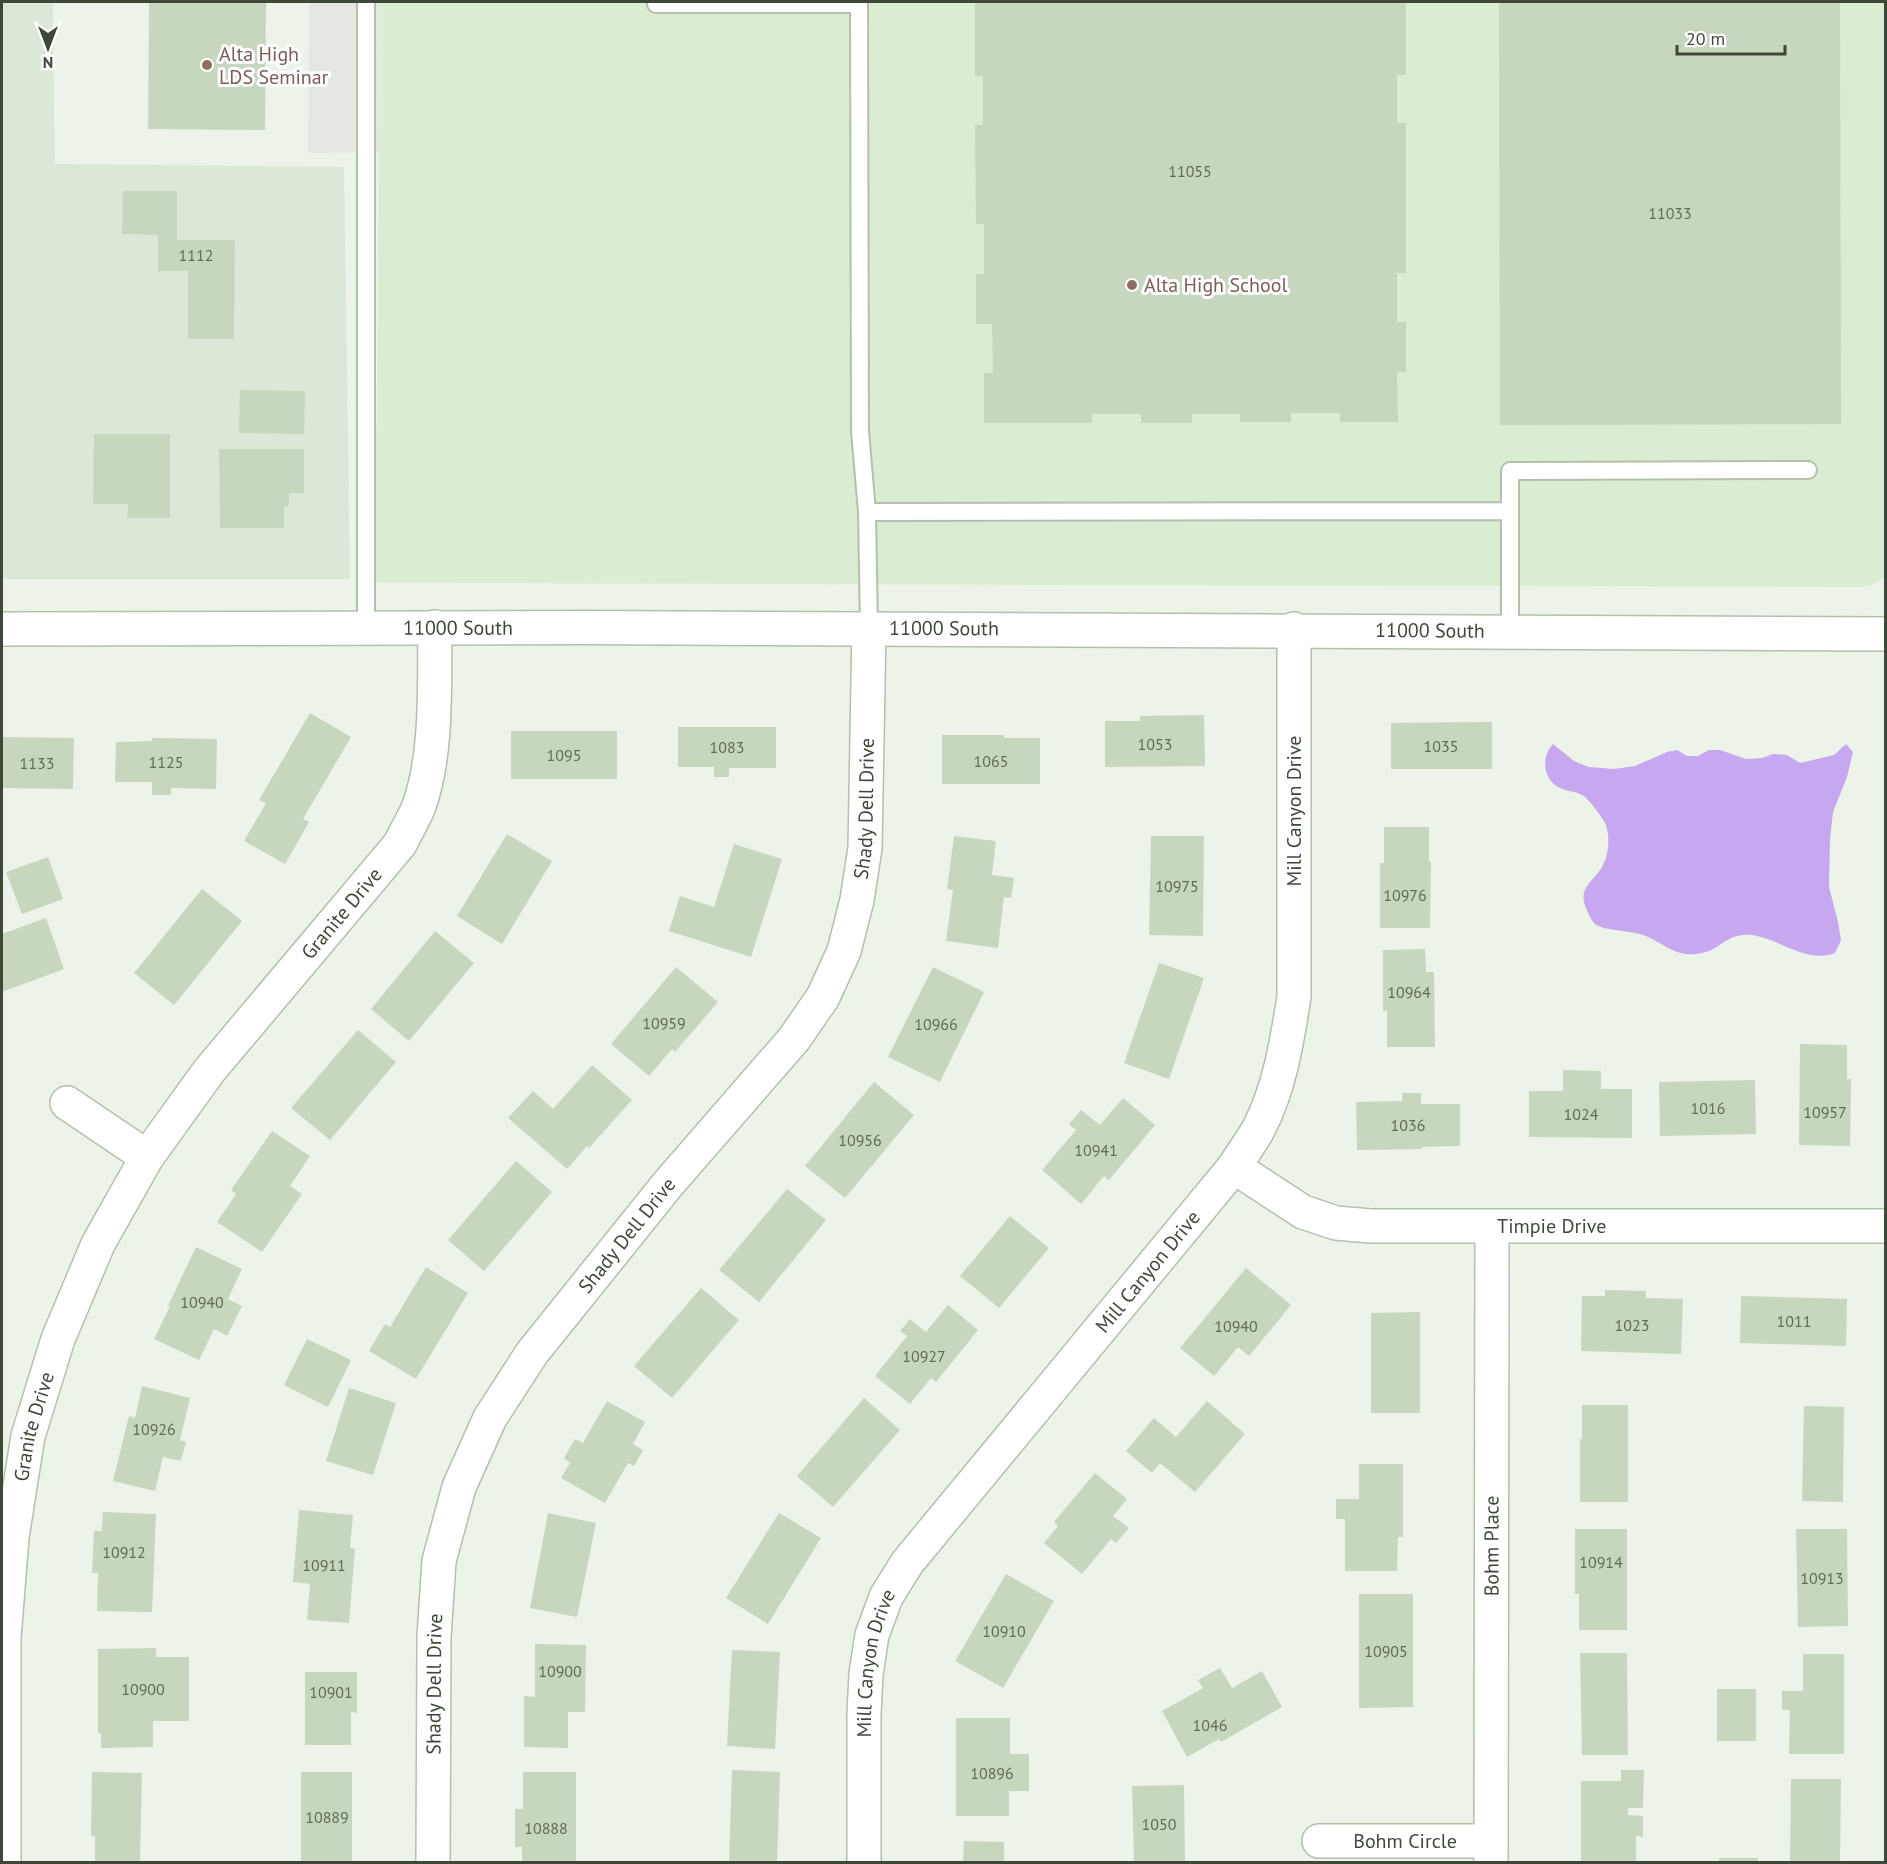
<svg xmlns="http://www.w3.org/2000/svg" width="1887" height="1864" viewBox="0 0 1887 1864" font-family="'PT Sans',sans-serif">
  <style>
    .residential { fill: #dce8d7 }
    .education { fill: #daedd3 }
    .parking { fill: #e3e6e1 }
    .water { fill: #c7a7ef }
    .building { fill: #c7d6bf }
    .lines { fill: none; stroke-linecap: round; stroke-linejoin: round }
    .service-casing { stroke: #b2c0ac; stroke-width: 20 }
    .minor-casing { stroke: #b2c0ac; stroke-width: 36 }
    .tertiary-casing { stroke: #b2c0ac; stroke-width: 36 }
    .service { stroke: #fff; stroke-width: 16 }
    .minor { stroke: #fff; stroke-width: 33 }
    .tertiary { stroke: #fff; stroke-width: 33 }
    .education-dot { fill: #8d6e63; stroke: #fff; stroke-width: 2 }
    .labels { text-anchor: middle; dominant-baseline: central; stroke-width: 6; stroke-linejoin: round; paint-order: stroke }
    .number-label { font-size: 16px; fill: #606c5a }
    .education-label { font-size: 20px; fill: #785e54; stroke: #fff; text-anchor: start }
    .street-label { font-size: 20px; fill: #3e4838; stroke: #fff }
  </style>
  <rect width="100%" height="100%" fill="#ecf4e9"/>
  <path class="residential" d="M 2,2 L 53,2 L 55,164 L 344,167 L 350,579 L 2,579 Z"/>
  <path class="education" d="M 380,2 L 1885,2 L 1886,577 L 1872,585 L 1861,587 L 379,583 L 373,578 L 368,566 L 377,418 Z"/>
  <path class="parking" d="M 309,2 L 380,2 L 379,152 L 308,153 Z"/>
  <path class="water" d="M 1553,744 L 1574,761 L 1589,767 L 1614,769 L 1635,766 L 1667,752 L 1677,750 L 1687,756 L 1698,756 L 1709,750 L 1720,750 L 1746,759 L 1762,758 L 1773,754 L 1787,755 L 1800,763 L 1834,755 L 1846,744 L 1853,752 L 1847,777 L 1833,812 L 1830,839 L 1829,887 L 1838,922 L 1841,940 L 1835,953 C 1807,964 1780,939 1752,935 C 1727,932 1722,949 1702,953 C 1676,959 1665,943 1643,935 C 1630,930 1604,931 1595,924 C 1591,920 1588,913 1586,908 C 1577,887 1595,881 1603,865 C 1609,853 1610,838 1606,825 C 1604,819 1589,800 1584,796 C 1577,791 1566,792 1558,787 C 1543,778 1541,757 1553,744 Z"/>
  <path class="building" d="M 149,2 L 266,2 L 265,130 L 148,129 Z
    M 975,2 L 1406,2 L 1406,75 L 1397,75 L 1397,123 L 1406,123 L 1406,273 L 1397,273 L 1397,322 L 1406,322 L 1406,372 L 1397,372 L 1398,422 L 1340,422 L 1340,413 L 1291,413 L 1291,422 L 1240,422 L 1240,414 L 1192,414 L 1192,423 L 1141,423 L 1141,414 L 1092,414 L 1092,423 L 984,423 L 984,373 L 993,373 L 992,324 L 976,324 L 976,274 L 984,274 L 984,224 L 976,224 L 975,125 L 983,125 L 983,76 L 975,76 Z
    M 1499,2 L 1840,2 L 1841,424 L 1500,425 Z
    M 123,191 L 177,191 L 177,240 L 235,240 L 234,339 L 188,339 L 188,271 L 158,271 L 158,235 L 122,234 Z
    M 240,390 L 305,391 L 304,434 L 239,433 Z
    M 94,434 L 170,434 L 170,518 L 127,518 L 128,504 L 93,504 Z
    M 219,449 L 304,449 L 304,493 L 289,493 L 289,506 L 284,506 L 284,528 L 220,528 Z
    M 310,713 L 351,737 L 303,819 L 309,822 L 285,864 L 244,841 L 266,803 L 259,800 Z
    M 1204,715 L 1205,766 L 1105,767 L 1105,721 L 1140,721 L 1140,716 Z
    M 1492,722 L 1492,769 L 1391,769 L 1391,723 Z
    M 678,727 L 776,727 L 776,768 L 729,768 L 729,777 L 714,777 L 714,767 L 678,767 Z
    M 511,731 L 617,731 L 617,779 L 511,779 Z
    M 942,735 L 1004,735 L 1004,738 L 1040,738 L 1040,784 L 942,784 Z
    M 2,737 L 74,738 L 73,789 L 2,788 Z
    M 152,738 L 217,739 L 216,789 L 171,788 L 171,795 L 152,795 L 152,782 L 115,782 L 116,742 L 152,741 Z
    M 1384,827 L 1429,827 L 1429,862 L 1431,862 L 1430,928 L 1380,928 L 1380,863 L 1384,863 Z
    M 507,834 L 552,861 L 502,944 L 457,916 Z
    M 954,836 L 996,841 L 992,875 L 1014,878 L 1011,898 L 1004,897 L 998,948 L 946,941 L 953,890 L 947,889 Z
    M 1151,836 L 1204,836 L 1203,936 L 1149,935 Z
    M 734,844 L 782,859 L 751,957 L 669,931 L 680,896 L 714,907 Z
    M 48,857 L 63,899 L 22,914 L 6,872 Z
    M 202,889 L 242,921 L 174,1005 L 134,973 Z
    M 46,918 L 64,969 L 2,992 L 2,934 Z
    M 435,931 L 474,963 L 409,1041 L 371,1009 Z
    M 1425,949 L 1426,972 L 1434,972 L 1435,1047 L 1387,1047 L 1387,1011 L 1383,1011 L 1383,950 Z
    M 1159,963 L 1204,978 L 1169,1079 L 1124,1063 Z
    M 676,967 L 718,1002 L 675,1052 L 672,1049 L 649,1076 L 611,1044 Z
    M 933,967 L 984,992 L 940,1082 L 888,1057 Z
    M 358,1030 L 396,1062 L 330,1140 L 291,1108 Z
    M 1800,1044 L 1847,1045 L 1847,1079 L 1851,1079 L 1850,1146 L 1799,1145 Z
    M 592,1065 L 632,1100 L 589,1148 L 587,1146 L 567,1169 L 508,1118 L 533,1091 L 553,1109 Z
    M 1563,1070 L 1601,1071 L 1601,1089 L 1632,1089 L 1632,1138 L 1529,1137 L 1529,1091 L 1563,1091 Z
    M 1755,1080 L 1756,1134 L 1660,1136 L 1659,1082 Z
    M 874,1082 L 914,1115 L 845,1198 L 805,1166 Z
    M 1402,1093 L 1421,1093 L 1421,1104 L 1460,1104 L 1460,1146 L 1422,1147 L 1422,1149 L 1357,1150 L 1356,1102 L 1402,1101 Z
    M 1123,1098 L 1155,1125 L 1109,1180 L 1104,1176 L 1081,1204 L 1042,1170 L 1076,1130 L 1069,1124 L 1081,1110 L 1100,1125 Z
    M 272,1131 L 310,1156 L 290,1186 L 302,1194 L 262,1252 L 217,1222 L 236,1194 L 231,1190 Z
    M 516,1161 L 552,1192 L 484,1271 L 448,1240 Z
    M 787,1189 L 826,1220 L 759,1302 L 719,1270 Z
    M 1010,1216 L 1049,1248 L 999,1308 L 960,1276 Z
    M 196,1247 L 242,1269 L 228,1299 L 242,1306 L 227,1336 L 214,1329 L 199,1360 L 154,1339 L 170,1306 L 168,1306 Z
    M 426,1267 L 468,1293 L 416,1379 L 369,1351 L 385,1324 L 390,1327 Z
    M 1246,1268 L 1291,1305 L 1249,1356 L 1238,1347 L 1214,1376 L 1180,1348 Z
    M 701,1288 L 739,1320 L 672,1398 L 634,1366 Z
    M 1605,1290 L 1646,1291 L 1646,1298 L 1683,1299 L 1681,1354 L 1581,1351 L 1582,1296 L 1605,1296 Z
    M 1741,1296 L 1847,1299 L 1846,1346 L 1740,1343 Z
    M 948,1305 L 978,1330 L 936,1382 L 931,1378 L 910,1404 L 875,1376 L 907,1336 L 900,1331 L 910,1319 L 926,1332 Z
    M 1420,1312 L 1420,1413 L 1371,1413 L 1371,1313 Z
    M 307,1339 L 351,1360 L 328,1407 L 284,1385 Z
    M 142,1386 L 190,1398 L 180,1440 L 186,1442 L 181,1461 L 163,1457 L 155,1491 L 113,1481 L 129,1416 L 135,1418 Z
    M 349,1388 L 396,1403 L 373,1475 L 326,1461 Z
    M 864,1398 L 900,1430 L 833,1507 L 797,1476 Z
    M 607,1401 L 645,1422 L 633,1444 L 643,1450 L 634,1466 L 628,1463 L 605,1503 L 561,1478 L 570,1463 L 564,1458 L 575,1439 L 583,1443 Z
    M 1207,1401 L 1245,1434 L 1195,1492 L 1160,1463 L 1152,1473 L 1126,1451 L 1154,1418 L 1176,1437 Z
    M 1582,1405 L 1628,1405 L 1628,1502 L 1580,1502 L 1580,1439 L 1582,1439 Z
    M 1804,1406 L 1844,1407 L 1843,1502 L 1802,1501 Z
    M 1359,1464 L 1403,1464 L 1403,1537 L 1398,1537 L 1397,1571 L 1345,1571 L 1345,1519 L 1336,1519 L 1336,1499 L 1359,1499 Z
    M 1095,1473 L 1127,1499 L 1113,1516 L 1129,1528 L 1116,1543 L 1111,1539 L 1082,1574 L 1044,1543 L 1058,1526 L 1054,1522 Z
    M 299,1510 L 353,1515 L 350,1548 L 355,1549 L 349,1623 L 307,1620 L 310,1584 L 293,1582 Z
    M 103,1512 L 156,1514 L 152,1612 L 97,1611 L 98,1573 L 92,1573 L 94,1531 L 102,1531 Z
    M 548,1513 L 596,1523 L 577,1617 L 530,1608 Z
    M 779,1513 L 821,1538 L 768,1624 L 726,1598 Z
    M 1575,1529 L 1627,1529 L 1627,1630 L 1579,1630 L 1579,1594 L 1575,1594 Z
    M 1796,1529 L 1847,1529 L 1848,1626 L 1798,1627 Z
    M 1006,1574 L 1054,1601 L 1003,1688 L 955,1661 Z
    M 1359,1594 L 1413,1594 L 1413,1707 L 1359,1708 Z
    M 535,1644 L 586,1645 L 585,1712 L 568,1712 L 568,1748 L 524,1747 L 524,1696 L 535,1697 Z
    M 156,1648 L 156,1657 L 189,1657 L 189,1721 L 153,1721 L 153,1747 L 101,1748 L 101,1733 L 98,1733 L 98,1649 Z
    M 732,1650 L 780,1652 L 775,1749 L 727,1746 Z
    M 1580,1653 L 1627,1653 L 1628,1755 L 1582,1755 Z
    M 1803,1654 L 1844,1654 L 1844,1754 L 1789,1754 L 1790,1710 L 1782,1710 L 1782,1691 L 1803,1691 Z
    M 1220,1668 L 1232,1688 L 1262,1671 L 1282,1707 L 1221,1742 L 1219,1739 L 1187,1757 L 1162,1711 L 1203,1688 L 1198,1680 Z
    M 305,1672 L 357,1672 L 357,1713 L 351,1712 L 351,1745 L 305,1745 Z
    M 1717,1689 L 1756,1689 L 1756,1741 L 1717,1741 Z
    M 956,1718 L 1010,1718 L 1010,1754 L 1029,1754 L 1029,1791 L 1009,1791 L 1009,1816 L 956,1816 Z
    M 732,1770 L 780,1772 L 777,1862 L 729,1862 Z
    M 1621,1770 L 1644,1770 L 1643,1808 L 1628,1808 L 1628,1815 L 1643,1816 L 1643,1837 L 1636,1836 L 1636,1862 L 1581,1862 L 1581,1781 L 1621,1781 Z
    M 92,1772 L 142,1773 L 140,1862 L 95,1862 L 95,1836 L 91,1836 Z
    M 301,1772 L 352,1772 L 352,1862 L 301,1862 Z
    M 523,1772 L 576,1772 L 576,1862 L 522,1862 L 522,1847 L 515,1847 L 515,1809 L 523,1809 Z
    M 1791,1779 L 1841,1779 L 1840,1862 L 1790,1862 Z
    M 1184,1785 L 1185,1862 L 1134,1862 L 1132,1786 Z
    M 964,1841 L 1004,1842 L 1004,1862 L 963,1862 Z
    M 1719,1858 L 1758,1858 L 1758,1862 L 1719,1862 Z"/>
  <g class="lines">
    <g class="service-casing">
      <path id="service" d="M 366,2 L 366,627
        M 656,2 L 656,4 L 859,4 L 860,431 L 867,512 L 869,628
        M 867,512 L 1510,511
        M 1510,630 L 1510,471 L 1808,470"/>
    </g>
    <g class="minor-casing">
      <g id="minor">
        <path d="M 67,1103 L 147,1157"/>
        <path id="s1" d="M 1234,1167 L 1303,1212 L 1336,1223 L 1371,1226 L 1886,1226"/>
        <path id="s2" d="M 1319,1841 L 1490,1841"/>
        <path id="s3" d="M 4,1862 L 4,1638 L 12,1537 L 28,1436 L 58,1339 L 98,1244 L 147,1157 L 209,1071 L 400,844 C 406,831 414,819 419,806 C 438,752 434,684 435,627"/>
        <path id="s4" d="M 433,1862 L 434,1637 L 439,1561 L 459,1487 L 490,1418 L 532,1353 L 668,1184 L 794,1039 L 823,997 L 844,951 L 857,900 L 865,848 L 869,628"/>
        <path id="s5" d="M 864,1862 L 864,1714 L 866,1674 L 872,1635 L 886,1597 L 907,1563 L 1234,1167 C 1242,1154 1252,1141 1259,1128 C 1280,1087 1287,1041 1294,997 L 1294,629"/>
        <path id="s6" d="M 1491,1862 L 1492,1227"/>
      </g>
    </g>
    <g class="tertiary-casing">
      <g id="tertiary">
        <path id="s7" d="M 2,629 C 630,626 1258,628 1886,634"/>
      </g>
    </g>
    <use href="#service" class="service"/>
    <use href="#minor" class="minor"/>
    <use href="#tertiary" class="tertiary"/>
  </g>
  <g class="education-dot">
    <circle cx="207" cy="65" r="6"/>
    <circle cx="1132" cy="285" r="6"/>
  </g>
  <g class="labels">
    <g class="number-label">
      <text x="1190" y="171">11055</text>
      <text x="1670" y="213">11033</text>
      <text x="196" y="255">1112</text>
      <text x="1155" y="744">1053</text>
      <text x="1441" y="746">1035</text>
      <text x="727" y="747">1083</text>
      <text x="564" y="755">1095</text>
      <text x="991" y="761">1065</text>
      <text x="166" y="762">1125</text>
      <text x="37" y="763">1133</text>
      <text x="1177" y="886">10975</text>
      <text x="1405" y="895">10976</text>
      <text x="1409" y="992">10964</text>
      <text x="664" y="1023">10959</text>
      <text x="936" y="1024">10966</text>
      <text x="1708" y="1108">1016</text>
      <text x="1825" y="1112">10957</text>
      <text x="1581" y="1114">1024</text>
      <text x="1408" y="1125">1036</text>
      <text x="860" y="1140">10956</text>
      <text x="1096" y="1150">10941</text>
      <text x="202" y="1302">10940</text>
      <text x="1794" y="1321">1011</text>
      <text x="1632" y="1325">1023</text>
      <text x="1236" y="1326">10940</text>
      <text x="924" y="1356">10927</text>
      <text x="154" y="1429">10926</text>
      <text x="124" y="1552">10912</text>
      <text x="1601" y="1562">10914</text>
      <text x="324" y="1565">10911</text>
      <text x="1822" y="1578">10913</text>
      <text x="1004" y="1631">10910</text>
      <text x="1386" y="1651">10905</text>
      <text x="560" y="1671">10900</text>
      <text x="143" y="1689">10900</text>
      <text x="331" y="1692">10901</text>
      <text x="1210" y="1725">1046</text>
      <text x="992" y="1773">10896</text>
      <text x="327" y="1817">10889</text>
      <text x="1159" y="1824">1050</text>
      <text x="546" y="1828">10888</text>
    </g>
    <g class="education-label">
      <text x="219" y="54">Alta High<tspan x="219" dy="23">LDS Seminar</tspan></text>
      <text x="1144" y="285">Alta High School</text>
    </g>
    <g class="street-label">
      <text stroke="none"><textPath href="#s7" startOffset="456">11000 South</textPath></text>
      <text stroke="none"><textPath href="#s7" startOffset="942">11000 South</textPath></text>
      <text stroke="none"><textPath href="#s7" startOffset="1428">11000 South</textPath></text>
      <text stroke="none"><textPath href="#s4" startOffset="1186">Shady Dell Drive</textPath></text>
      <text transform="translate(1294 811) rotate(-90)">Mill Canyon Drive</text>
      <text stroke="none"><textPath href="#s3" startOffset="1044">Granite Drive</textPath></text>
      <text stroke="none"><textPath href="#s1" startOffset="333">Timpie Drive</textPath></text>
      <text stroke="none"><textPath href="#s4" startOffset="682">Shady Dell Drive</textPath></text>
      <text stroke="none"><textPath href="#s5" startOffset="686">Mill Canyon Drive</textPath></text>
      <text stroke="none"><textPath href="#s3" startOffset="438">Granite Drive</textPath></text>
      <text stroke="none"><textPath href="#s6" startOffset="316">Bohm Place</textPath></text>
      <text stroke="none"><textPath href="#s5" startOffset="200">Mill Canyon Drive</textPath></text>
      <text stroke="none"><textPath href="#s4" startOffset="178">Shady Dell Drive</textPath></text>
      <text stroke="none"><textPath href="#s2" startOffset="86">Bohm Circle</textPath></text>
    </g>
  </g>
  <rect width="1887" height="1864" fill="none" stroke="#3e4838" stroke-width="6"/>
  <g transform="translate(48 48) rotate(180)" stroke="#ffffff" stroke-width="4.5" paint-order="stroke">
  <path d="M0-4.5L10 22L0 15L-10 22Z" fill="#3e4838"/>
  <text y="-9" font-size="16" font-weight="bold" text-anchor="middle" fill="#3e4838">N</text>
  </g>
  <path d="M1677 45v9h108v-9" fill="none" stroke="#3e4838" stroke-width="3"/>
  <text x="1686" y="45" font-size="18" fill="#3e4838" stroke="#ffffff" stroke-width="4.5" paint-order="stroke">20 m</text>
</svg>
